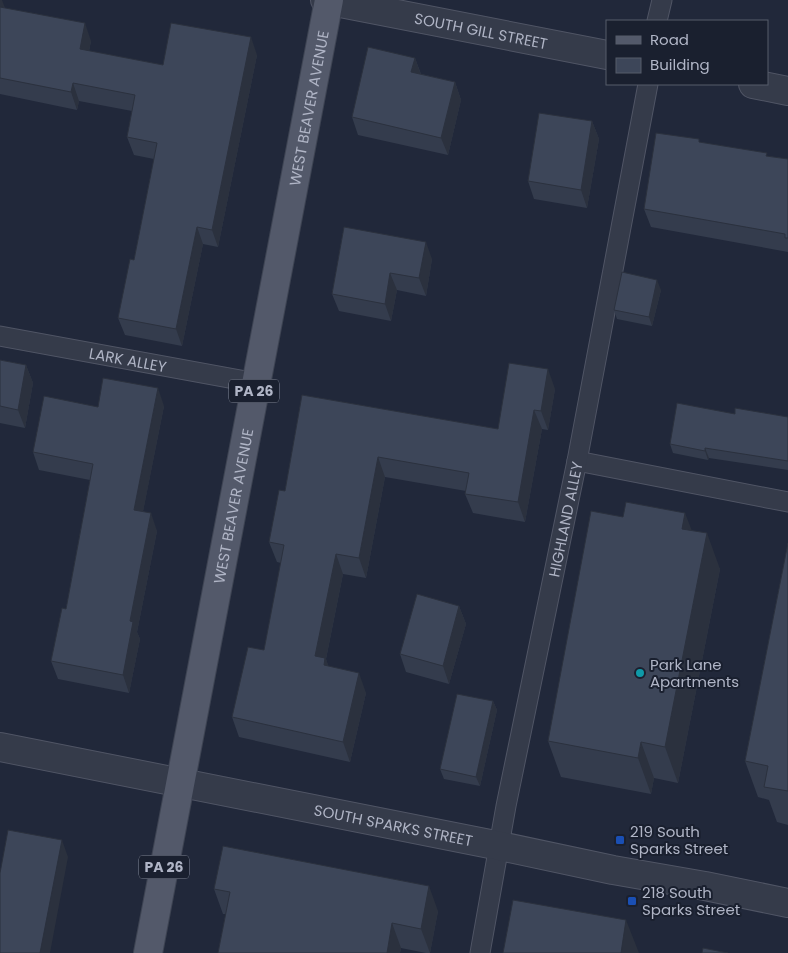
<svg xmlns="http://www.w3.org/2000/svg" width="788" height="953" viewBox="0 0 788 953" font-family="Poppins,sans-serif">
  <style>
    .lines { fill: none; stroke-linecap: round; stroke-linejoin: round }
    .service-casing { stroke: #505565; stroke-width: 21 }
    .minor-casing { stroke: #505565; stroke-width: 30 }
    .tertiary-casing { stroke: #505565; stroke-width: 30 }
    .primary-casing { stroke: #3e4453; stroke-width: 30 }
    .service { stroke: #353b4a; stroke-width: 19 }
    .minor { stroke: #353b4a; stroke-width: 28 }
    .tertiary { stroke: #353b4a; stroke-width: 28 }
    .primary { stroke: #53596a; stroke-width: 28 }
    .wall { fill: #343c4d }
    .shaded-wall { fill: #2b313e }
    .building { fill: #3d4659; stroke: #2b313e }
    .culture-dot { fill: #0f9aa8; stroke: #1a202f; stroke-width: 2 }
    .transit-dot { fill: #1a4fb4; stroke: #1a202f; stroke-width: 2 }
    .labels { text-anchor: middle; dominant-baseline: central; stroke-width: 4; stroke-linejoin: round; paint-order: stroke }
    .shield { fill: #1a202f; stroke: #838899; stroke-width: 1 }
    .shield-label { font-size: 14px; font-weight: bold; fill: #b0b5c6 }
    .street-label { font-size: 15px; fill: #b0b5c6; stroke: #1a202f }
    .poi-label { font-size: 15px; fill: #b0b5c6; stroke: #1a202f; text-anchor: start }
  </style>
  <rect width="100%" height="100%" fill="#21283a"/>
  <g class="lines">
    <g class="service-casing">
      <g id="service">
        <path d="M 657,21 L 662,0"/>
        <path id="s1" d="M 0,336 L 256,383"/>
        <path d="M 577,461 L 788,502"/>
        <path id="s2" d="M 480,953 L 506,806 L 577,461 L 648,84"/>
      </g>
    </g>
    <g class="minor-casing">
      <g id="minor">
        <path id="s3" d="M 325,0 L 607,55"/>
        <path d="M 753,84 L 788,91"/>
      </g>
    </g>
    <g class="tertiary-casing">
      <g id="tertiary">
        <path id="s4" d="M 0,747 L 500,846 L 613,870 L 705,886 L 788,903"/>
      </g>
    </g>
    <g class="primary-casing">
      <g id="primary">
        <path id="s5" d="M 148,953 L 329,0"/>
      </g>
    </g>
    <use href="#service" class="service"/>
    <use href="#minor" class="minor"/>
    <use href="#tertiary" class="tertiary"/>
    <use href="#primary" class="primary"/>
  </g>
  <path class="wall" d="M 0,0 L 5,8 L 91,41 L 89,51 L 163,65 L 257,55 L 218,247 L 203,244 L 182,346 L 125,335 L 118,318 L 134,260 L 154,159 L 134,155 L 127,137 L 132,111 L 79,101 L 77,110 L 0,94 Z
    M 415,58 L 421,74 L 455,82 L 461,100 L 448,155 L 358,135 L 352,117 Z
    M 592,121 L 599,139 L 587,208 L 534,199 L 528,181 Z
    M 700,142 L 768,156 L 788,159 L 788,252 L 651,227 L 644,209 Z
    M 344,227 L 432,259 L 426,296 L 397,290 L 391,321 L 339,311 L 332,294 Z
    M 661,290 L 652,326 L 617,319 L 614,310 Z
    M 0,360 L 26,365 L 33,383 L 25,428 L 0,423 Z
    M 555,389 L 548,430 L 542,429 L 525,522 L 473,513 L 465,494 L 466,491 L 385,477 L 366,578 L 343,574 L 326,659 L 328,666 L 366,693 L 350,762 L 239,737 L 232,717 L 264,650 L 281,563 L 277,562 L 269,542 L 285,491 L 302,395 L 498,429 Z
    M 164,406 L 143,511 L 157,531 L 137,632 L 140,639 L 129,693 L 58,679 L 51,661 L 66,609 L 90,480 L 39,470 L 33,452 L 98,407 Z
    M 735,414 L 788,417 L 788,470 L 709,458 L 708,460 L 673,453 L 670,444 Z
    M 692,530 L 720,569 L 678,783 L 654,778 L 651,794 L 561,777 L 548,741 Z
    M 788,543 L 788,825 L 777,822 L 769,800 L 758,797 L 745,761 Z
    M 459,606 L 466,624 L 449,684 L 406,672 L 400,654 Z
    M 493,701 L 497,710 L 480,786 L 444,779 L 440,769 Z
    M 214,889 L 438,911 L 430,953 L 426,953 L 401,948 L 400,953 L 218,953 L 226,914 L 223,914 Z"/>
  <path class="shaded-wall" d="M 0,0 L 2,0 L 5,8 L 0,17 Z
    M 85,23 L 91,41 L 86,66 L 80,49 Z
    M 251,37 L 257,55 L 218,247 L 212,230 Z
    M 415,58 L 421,75 L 411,72 Z
    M 455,82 L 461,100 L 448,155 L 441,138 Z
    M 73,83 L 79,101 L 77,110 L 71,92 Z
    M 592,121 L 599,139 L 587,208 L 581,190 Z
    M 197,227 L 203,244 L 182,346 L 176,329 Z
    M 426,242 L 432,259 L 426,296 L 419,278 Z
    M 390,273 L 397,290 L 391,321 L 385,304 Z
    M 657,280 L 661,290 L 652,326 L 649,317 Z
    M 26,365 L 33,383 L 25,428 L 18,410 Z
    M 548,369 L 555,389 L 548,430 L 541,411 Z
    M 158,388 L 164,406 L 140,527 L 134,510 Z
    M 534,410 L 542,429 L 525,522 L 518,502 Z
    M 705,448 L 709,458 L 708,460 L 705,451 Z
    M 378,457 L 385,477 L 366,578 L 359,558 Z
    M 151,513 L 157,531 L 137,632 L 140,639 L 129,693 L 123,675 L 130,621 Z
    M 685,513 L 699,549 L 682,529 Z
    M 707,533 L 720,569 L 678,783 L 665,747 Z
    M 336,554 L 343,574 L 326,659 L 333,678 L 315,656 Z
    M 459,606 L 466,624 L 449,684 L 443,666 Z
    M 359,673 L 366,693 L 350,762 L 343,742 Z
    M 493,701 L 497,710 L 480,786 L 476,777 Z
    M 641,742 L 654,778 L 651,794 L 638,758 Z
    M 62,840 L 68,857 L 50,953 L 40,953 Z
    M 429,886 L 438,911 L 430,953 L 421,929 Z
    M 626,920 L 639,953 L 621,953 Z
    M 392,923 L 401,948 L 400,953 L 387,953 Z"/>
  <path class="building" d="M 0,7 L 85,23 L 80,49 L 163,65 L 171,23 L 251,37 L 212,230 L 197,227 L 176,329 L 118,318 L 130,259 L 134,260 L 157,143 L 127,137 L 135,95 L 73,83 L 71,92 L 0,78 Z
    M 368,47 L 415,58 L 411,72 L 455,82 L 441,138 L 352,117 Z
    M 539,113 L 592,121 L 581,190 L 528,181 Z
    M 656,133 L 699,139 L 699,142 L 767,153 L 766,156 L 788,159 L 788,238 L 785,238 L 785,234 L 644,209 Z
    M 344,227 L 426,242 L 419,278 L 390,273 L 385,304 L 332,294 Z
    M 622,272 L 657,280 L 649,317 L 614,310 Z
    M 0,360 L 26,365 L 18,410 L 0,406 Z
    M 509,363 L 548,369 L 541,411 L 534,410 L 518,502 L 465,494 L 469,473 L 378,457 L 359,558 L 336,554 L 315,656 L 325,658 L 324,665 L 359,673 L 343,742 L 232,717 L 248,647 L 264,650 L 284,545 L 269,542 L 279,490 L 285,491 L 302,395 L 498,429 Z
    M 103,378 L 158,388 L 134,510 L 151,513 L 130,621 L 133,622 L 123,675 L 51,661 L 62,608 L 66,609 L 93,464 L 33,452 L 44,396 L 98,407 Z
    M 677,403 L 735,414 L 735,408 L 788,417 L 788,461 L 705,448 L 705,451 L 670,444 Z
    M 626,502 L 685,513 L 682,529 L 707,533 L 665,747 L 641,742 L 638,758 L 548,741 L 591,511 L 623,517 Z
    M 788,543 L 788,791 L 764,787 L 768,766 L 745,761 Z
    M 417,594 L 459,606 L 443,666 L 400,654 Z
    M 457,694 L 493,701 L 476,777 L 440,769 Z
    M 8,830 L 62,840 L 40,953 L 0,953 L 0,873 Z
    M 223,846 L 429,886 L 421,929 L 392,923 L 387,953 L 218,953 L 230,892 L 214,889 Z
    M 513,900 L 626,920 L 621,953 L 503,953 Z
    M 703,948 L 728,953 L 702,953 Z"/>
  <circle class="culture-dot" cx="640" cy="673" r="5"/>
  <g class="transit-dot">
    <rect x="615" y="835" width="10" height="10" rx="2.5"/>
    <rect x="627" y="896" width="10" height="10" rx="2.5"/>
  </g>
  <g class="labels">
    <g class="shield">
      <rect x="229" y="379.5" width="50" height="23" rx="4"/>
      <rect x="139" y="855.5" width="50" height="23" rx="4"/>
    </g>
    <g class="shield-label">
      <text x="254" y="391">PA 26</text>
      <text x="164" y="867">PA 26</text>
    </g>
    <g class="street-label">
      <text stroke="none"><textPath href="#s3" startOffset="159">SOUTH GILL STREET</textPath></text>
      <text stroke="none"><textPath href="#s5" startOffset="860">WEST BEAVER AVENUE</textPath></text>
      <text stroke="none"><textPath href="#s1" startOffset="130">LARK ALLEY</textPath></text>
      <text stroke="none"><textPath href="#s5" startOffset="455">WEST BEAVER AVENUE</textPath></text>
      <text stroke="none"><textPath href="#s2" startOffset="442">HIGHLAND ALLEY</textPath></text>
      <text stroke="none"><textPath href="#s4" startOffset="401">SOUTH SPARKS STREET</textPath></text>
    </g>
    <g class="poi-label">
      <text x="650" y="664">Park Lane<tspan x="650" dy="17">Apartments</tspan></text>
      <text x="630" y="831">219 South<tspan x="630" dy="17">Sparks Street</tspan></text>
      <text x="642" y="892">218 South<tspan x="642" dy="17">Sparks Street</tspan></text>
    </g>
  </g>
  <rect x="606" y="20" width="162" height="65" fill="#1a202f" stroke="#565c6b"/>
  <rect x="616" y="36" width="25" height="8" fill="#53596a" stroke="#565c6b"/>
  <text x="650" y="45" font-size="15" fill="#b0b5c6">Road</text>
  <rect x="616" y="58" width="25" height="15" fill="#3d4659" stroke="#565c6b"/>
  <text x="650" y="70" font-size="15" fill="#b0b5c6">Building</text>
</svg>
